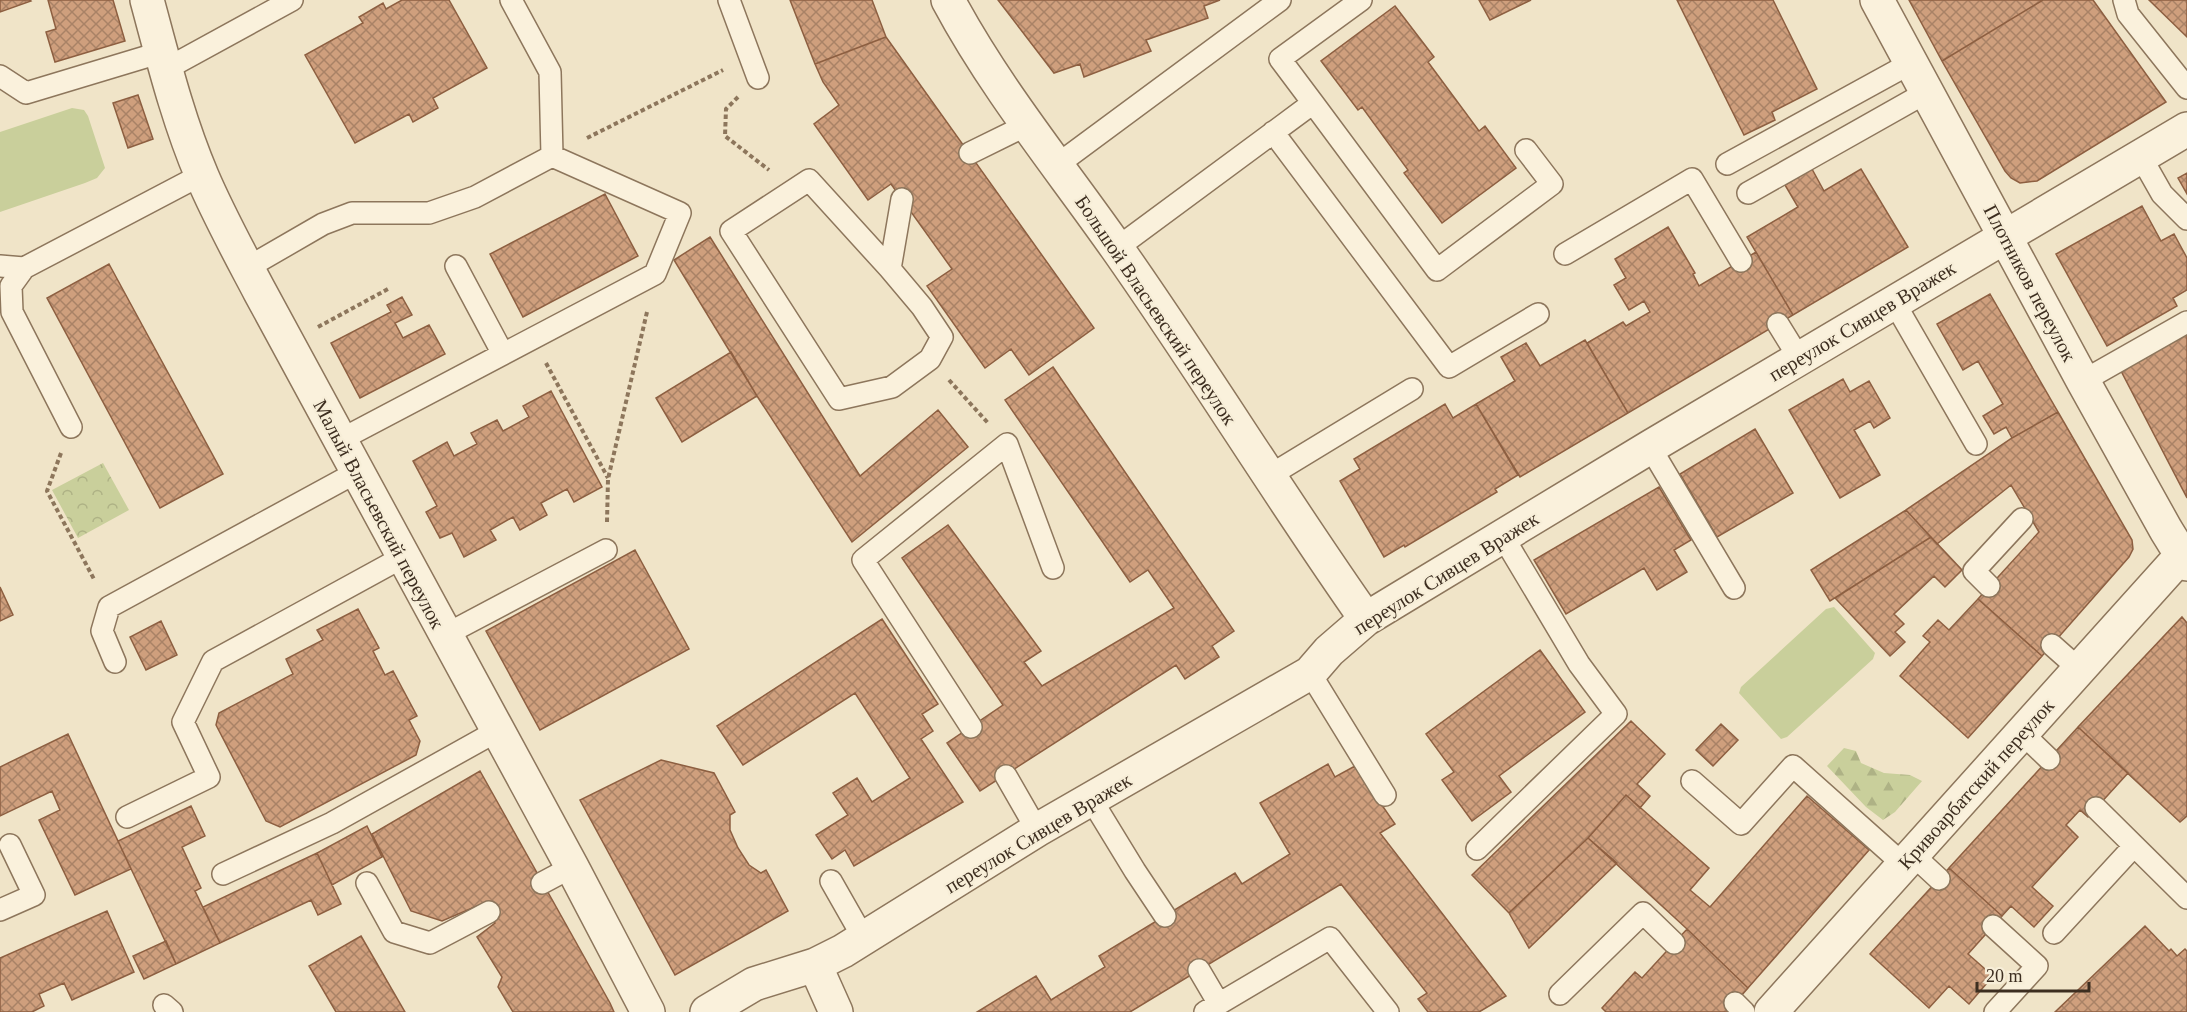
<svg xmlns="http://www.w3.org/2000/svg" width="2187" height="1012" viewBox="0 0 2187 1012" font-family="Georgia,serif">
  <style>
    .forest { fill: url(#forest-firs) }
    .park { fill: url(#park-crowns) }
    .pitch { fill: #c9cf9b }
    .building { fill: url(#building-cross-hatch); stroke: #8d5f41; stroke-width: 1.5 }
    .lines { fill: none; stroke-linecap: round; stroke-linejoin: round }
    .service-casing { stroke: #8d765c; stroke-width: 24 }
    .minor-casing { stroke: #8d765c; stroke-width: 36 }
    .path { stroke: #8d765c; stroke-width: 4; stroke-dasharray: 4.5 3; stroke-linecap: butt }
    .service { stroke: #faf1dc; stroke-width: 21 }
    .minor { stroke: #faf1dc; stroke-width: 33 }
    .labels { text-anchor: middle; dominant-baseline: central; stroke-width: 4.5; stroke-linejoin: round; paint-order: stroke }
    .street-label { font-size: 20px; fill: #3d2e20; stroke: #f7eed8 }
  </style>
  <defs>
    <pattern id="forest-firs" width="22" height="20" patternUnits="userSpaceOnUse" patternTransform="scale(1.5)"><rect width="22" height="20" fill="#c9cf9b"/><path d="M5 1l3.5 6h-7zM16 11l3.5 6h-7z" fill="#aeb285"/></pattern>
    <pattern id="park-crowns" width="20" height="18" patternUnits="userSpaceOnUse" patternTransform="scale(1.5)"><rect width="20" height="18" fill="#c9cf9b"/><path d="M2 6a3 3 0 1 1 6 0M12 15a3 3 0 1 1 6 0" fill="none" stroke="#aeb285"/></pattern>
    <pattern id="building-cross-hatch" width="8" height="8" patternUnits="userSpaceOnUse" patternTransform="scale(1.5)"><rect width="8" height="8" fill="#cf9f7d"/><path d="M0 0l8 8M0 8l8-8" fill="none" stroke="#a98266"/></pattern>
  </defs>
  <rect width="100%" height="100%" fill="#f0e4c8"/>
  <path class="forest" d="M 1844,748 L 1856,751 L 1861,763 L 1884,773 L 1910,775 L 1922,781 L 1895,812 L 1883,820 L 1866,807 L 1827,766 Z"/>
  <path class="park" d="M 103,463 L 129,510 L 78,538 L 52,490 Z"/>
  <path class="pitch" d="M 72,108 L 84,110 L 88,116 L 105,168 L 97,178 L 85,183 L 0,212 L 0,132 Z
    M 1834,607 L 1875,653 L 1873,659 L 1787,737 L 1781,739 L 1739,693 L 1741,687 L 1826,609 Z"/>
  <path class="building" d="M 0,0 L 30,0 L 31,1 L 0,12 Z
    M 48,0 L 113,0 L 125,41 L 55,62 L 46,32 L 56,29 Z
    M 402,0 L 449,0 L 487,68 L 433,98 L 438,108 L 413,122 L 409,114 L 355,143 L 305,55 L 363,23 L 359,17 L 383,3 L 386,9 Z
    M 790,0 L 872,0 L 886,37 L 815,64 Z
    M 998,0 L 1220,0 L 1204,6 L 1208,18 L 1146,40 L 1151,51 L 1084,77 L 1080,64 L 1054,73 Z
    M 1479,0 L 1531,0 L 1490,20 Z
    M 1677,0 L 1773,0 L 1817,89 L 1772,112 L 1775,120 L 1744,135 Z
    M 1909,0 L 2043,0 L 1942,61 Z
    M 2043,0 L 2093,0 L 2166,102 L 2037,181 L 2020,183 L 2011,178 L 2005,171 L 1942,61 Z
    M 2149,0 L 2187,0 L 2187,37 Z
    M 1395,6 L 1434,57 L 1428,62 L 1479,131 L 1485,126 L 1516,168 L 1442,223 L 1404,173 L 1408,170 L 1362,107 L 1358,110 L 1321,61 Z
    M 886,37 L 1094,328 L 1029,375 L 1011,349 L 985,368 L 927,286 L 952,269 L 891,184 L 868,200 L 814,124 L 839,105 L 823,82 L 815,64 Z
    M 138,95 L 153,139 L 128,148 L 113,103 Z
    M 1812,169 L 1824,191 L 1861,169 L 1908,247 L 1793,315 L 1747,237 L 1798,207 L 1785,185 Z
    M 2187,173 L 2187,194 L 2178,178 Z
    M 605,194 L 638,256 L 523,317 L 490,254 Z
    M 2142,206 L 2161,241 L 2174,234 L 2187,258 L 2187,290 L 2173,298 L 2177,306 L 2107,346 L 2056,254 Z
    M 1668,227 L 1695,273 L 1693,274 L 1699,286 L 1756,252 L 1793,315 L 1628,413 L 1587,343 L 1623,322 L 1626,326 L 1650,312 L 1644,301 L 1629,310 L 1614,285 L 1626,278 L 1615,259 Z
    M 710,237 L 860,476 L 938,410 L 968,447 L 852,542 L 757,396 L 674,260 Z
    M 109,264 L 223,474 L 160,508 L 47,298 Z
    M 1990,294 L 2058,412 L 2012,438 L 2006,427 L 1994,434 L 1983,416 L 2003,404 L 1978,361 L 1963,370 L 1937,324 Z
    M 402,297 L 412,315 L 395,323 L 403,338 L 429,325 L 445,354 L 360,398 L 331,343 L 391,312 L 387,305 Z
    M 2187,332 L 2187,498 L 2120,369 Z
    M 1585,340 L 1628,413 L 1520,477 L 1476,404 L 1515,381 L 1501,357 L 1526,343 L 1540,366 Z
    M 731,352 L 757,396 L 682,442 L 656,398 Z
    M 1053,367 L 1234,631 L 1212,646 L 1219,657 L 1185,679 L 1176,665 L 980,791 L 947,743 L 1003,705 L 902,558 L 948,525 L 1041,651 L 1024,662 L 1042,686 L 1174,608 L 1148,570 L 1130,582 L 1005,400 Z
    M 1843,379 L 1850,392 L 1869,381 L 1890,418 L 1874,428 L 1870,421 L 1854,430 L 1880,475 L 1840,498 L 1789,410 Z
    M 551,391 L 602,487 L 574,502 L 567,489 L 541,503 L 547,515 L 520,530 L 513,517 L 490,530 L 496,540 L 464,557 L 452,533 L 440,538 L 426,512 L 437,506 L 413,461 L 447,442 L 454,456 L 477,444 L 471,433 L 497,420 L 503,431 L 529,417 L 523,406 Z
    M 1445,404 L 1453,418 L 1476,404 L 1518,475 L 1495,489 L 1497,492 L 1405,547 L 1404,545 L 1384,557 L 1340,481 L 1360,469 L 1354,459 Z
    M 2058,412 L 2132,540 L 2133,549 L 2129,557 L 2042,656 L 1978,599 L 2039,532 L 2011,485 L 1937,544 L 1906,510 L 2012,438 Z
    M 1755,429 L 1793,493 L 1717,537 L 1680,474 Z
    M 1659,487 L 1691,540 L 1674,550 L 1687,572 L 1657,590 L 1644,568 L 1566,614 L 1534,560 Z
    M 1906,510 L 1931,537 L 1830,601 L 1811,570 Z
    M 1931,537 L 1962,570 L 1945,587 L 1934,576 L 1894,614 L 1904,624 L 1895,632 L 1905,642 L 1890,656 L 1835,598 Z
    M 635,550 L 689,649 L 540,730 L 486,631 Z
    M 0,587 L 13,615 L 0,621 Z
    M 1978,599 L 2042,656 L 1968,738 L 1900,676 L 1930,642 L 1923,636 L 1938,620 L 1949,630 Z
    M 358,609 L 379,648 L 373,651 L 385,675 L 393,671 L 417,716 L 409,720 L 420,741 L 416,755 L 280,827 L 266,821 L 216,725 L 219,713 L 293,674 L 286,659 L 323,640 L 317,630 Z
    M 2182,617 L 2187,623 L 2187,816 L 2180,822 L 2078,727 Z
    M 882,619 L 938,704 L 922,714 L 933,731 L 921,739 L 963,802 L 854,866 L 845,850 L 832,859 L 816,835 L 848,815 L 833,793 L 857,778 L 872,802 L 910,778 L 855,693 L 743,765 L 717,726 Z
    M 161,621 L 177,655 L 146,670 L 130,637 Z
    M 1540,650 L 1585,712 L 1499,776 L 1511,792 L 1472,821 L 1442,780 L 1454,772 L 1426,734 Z
    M 1631,721 L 1665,754 L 1637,784 L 1650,796 L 1640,808 L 1626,795 L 1588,838 L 1509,913 L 1472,875 Z
    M 1721,724 L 1738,740 L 1713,766 L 1696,750 Z
    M 2078,727 L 2128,773 L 2088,817 L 2080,810 L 2066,825 L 2078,837 L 2032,887 L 2053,906 L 2034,927 L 2011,906 L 2002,916 L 1949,868 Z
    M 68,734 L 131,869 L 75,895 L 39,820 L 60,810 L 52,791 L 0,816 L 0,767 Z
    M 661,760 L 714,773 L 735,812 L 730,815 L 730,830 L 738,848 L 749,865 L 761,873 L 766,870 L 788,911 L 675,975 L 580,800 Z
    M 1328,764 L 1335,777 L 1355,766 L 1395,824 L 1380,833 L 1506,996 L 1479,1012 L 1428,1012 L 1418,999 L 1427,993 L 1341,884 L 1130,1012 L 977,1012 L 1036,976 L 1051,1000 L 1105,967 L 1099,956 L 1235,873 L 1242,884 L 1290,854 L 1260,803 Z
    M 480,771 L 610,1003 L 614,1012 L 513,1012 L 498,987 L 502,977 L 477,937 L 495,923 L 484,903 L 442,921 L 411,911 L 372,834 Z
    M 1626,795 L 1709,868 L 1690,890 L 1710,907 L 1807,796 L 1869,850 L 1748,988 L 1687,929 L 1588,838 Z
    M 191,806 L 205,836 L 182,847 L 201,888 L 195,891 L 220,943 L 176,964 L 118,841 Z
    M 367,826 L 382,857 L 332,885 L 317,853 Z
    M 1588,838 L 1617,863 L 1529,948 L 1509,913 Z
    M 317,853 L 341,904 L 318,915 L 311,900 L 220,943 L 203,907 Z
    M 1949,868 L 2002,916 L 1968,954 L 1993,976 L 1969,1004 L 1949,986 L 1929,1008 L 1870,954 Z
    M 107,911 L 134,972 L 72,1000 L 64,983 L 39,994 L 44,1006 L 32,1012 L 0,1012 L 0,958 Z
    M 2145,926 L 2169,951 L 2171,949 L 2177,956 L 2185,949 L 2187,951 L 2187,1012 L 2055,1012 Z
    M 1687,929 L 1748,988 L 1727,1012 L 1606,1012 L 1602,1008 L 1635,972 L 1642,978 Z
    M 361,936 L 405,1012 L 336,1012 L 309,966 Z
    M 166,941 L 176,964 L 144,979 L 133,956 Z"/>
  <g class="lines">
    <g class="service-casing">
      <path id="service" d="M 511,0 L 550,72 L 552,156
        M 729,0 L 758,78
        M 2124,0 L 2128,14 L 2187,88
        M 166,69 L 292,0
        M 0,76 L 26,93 L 162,52
        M 1313,103 L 1280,59 L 1361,0
        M 1273,132 L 1449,367 L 1538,314
        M 970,153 L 1027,125
        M 2141,157 L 2162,194 L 2187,219
        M 1727,164 L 1911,63
        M 1057,165 L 1280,0
        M 1748,193 L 1927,92
        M 1117,248 L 1313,103 L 1437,270 L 1552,184 L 1526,150
        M 1565,254 L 1692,179 L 1741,261
        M 0,266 L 24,268
        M 456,266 L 503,354
        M 247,268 L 323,224 L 352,213 L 429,213 L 475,197 L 552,156
        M 890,269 L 809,180 L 731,231 L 839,399 L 892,387 L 930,359 L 942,337 L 922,307 L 890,269 L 902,199
        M 1894,302 L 1976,444
        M 1778,324 L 1799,358
        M 2083,381 L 2187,322
        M 71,427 L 12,312 L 11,286 L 24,268 L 201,175
        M 340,440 L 655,274 L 680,213 L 552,156
        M 1650,447 L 1734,588
        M 1269,476 L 1412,389
        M 1989,586 L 1974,571 L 2022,519
        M 445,635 L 606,550
        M 2052,645 L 2079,669
        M 115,662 L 102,631 L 109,607 L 357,472
        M 1310,673 L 1385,795
        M 971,727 L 863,560 L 1007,444 L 1053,568
        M 2022,733 L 2049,759
        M 1006,776 L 1037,830
        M 1692,781 L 1741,824 L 1793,766 L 1904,865
        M 1091,799 L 1135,871 L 1165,916
        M 2096,808 L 2187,898
        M 127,817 L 209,777 L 183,722 L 213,661 L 403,557
        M 1477,849 L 1616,714 L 1579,664 L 1502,535
        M 1913,855 L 1939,879
        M 223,874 L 332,823 L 497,731
        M 831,881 L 864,939
        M 367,883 L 394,932 L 430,943 L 489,912
        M 542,883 L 572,867
        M 0,910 L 34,895 L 10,845
        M 1993,926 L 2037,966 L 1995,1012
        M 2054,933 L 2134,846
        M 1199,970 L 1219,1004
        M 1560,994 L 1643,913 L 1674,943
        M 1735,1003 L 1744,1012
        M 164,1005 L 172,1012
        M 1205,1012 L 1330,938 L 1388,1012"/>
    </g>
    <g class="minor-casing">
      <path id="minor" d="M 147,0 C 163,59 178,120 202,176 C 219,216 240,254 260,292 L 572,867 L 648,1012
        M 948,0 C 995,88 1059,166 1116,247 C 1202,369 1280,497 1366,619
        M 1877,0 L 2083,381 L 2166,530 L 2187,564
        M 815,965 L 836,1012
        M 707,1012 L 754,984 L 815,965 L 843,951 L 1037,830 L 1310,673 L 1329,651 L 1366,619 L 1650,447 L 2187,129
        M 1771,1012 L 2181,556"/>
    </g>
    <path class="path" d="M 738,97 L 726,109 L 725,136 L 769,170
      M 587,138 L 723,70
      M 318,327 L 388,289
      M 546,363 L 608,478
      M 949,380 L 988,423
      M 61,453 L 47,491 L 95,581
      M 607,522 L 608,479 L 647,312"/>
    <use href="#service" class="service"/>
    <use href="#minor" class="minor"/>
  </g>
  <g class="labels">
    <g class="street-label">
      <text transform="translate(2030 283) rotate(62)">Плотников переулок</text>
      <text transform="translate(1156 310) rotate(56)">Большой Власьевский переулок</text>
      <text transform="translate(1862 321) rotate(-31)">переулок Сивцев Вражек</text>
      <text transform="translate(379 514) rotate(62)">Малый Власьевский переулок</text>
      <text transform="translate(1446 573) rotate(-32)">переулок Сивцев Вражек</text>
      <text transform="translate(1976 784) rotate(-48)">Кривоарбатский переулок</text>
      <text transform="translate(1038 833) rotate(-31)">переулок Сивцев Вражек</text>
    </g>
  </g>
  <path d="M1977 982v9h112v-9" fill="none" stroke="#3d2e20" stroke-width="3"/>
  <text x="1986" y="982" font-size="18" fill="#3d2e20" stroke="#f7eed8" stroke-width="4.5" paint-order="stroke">20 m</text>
</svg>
